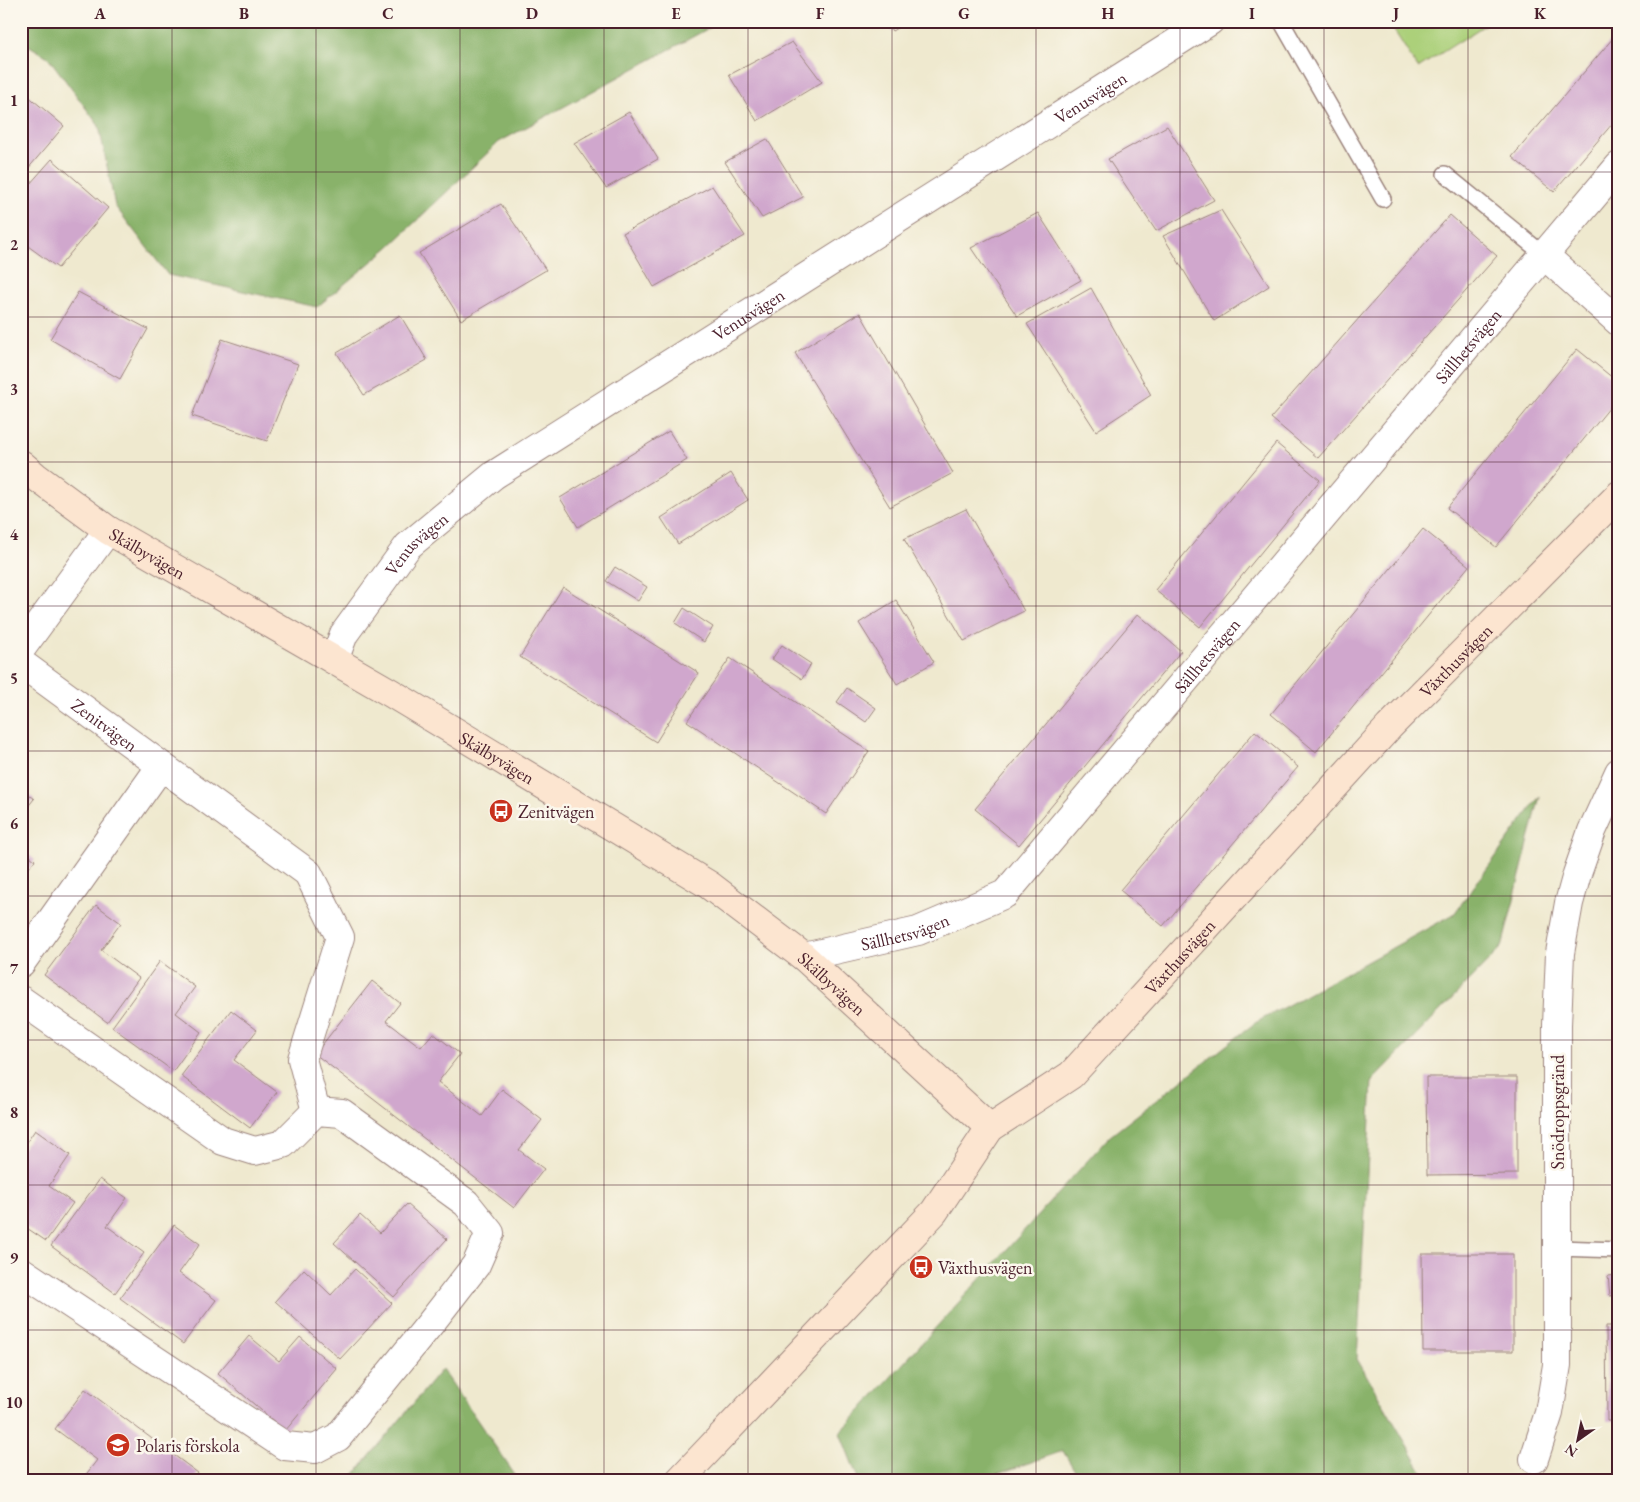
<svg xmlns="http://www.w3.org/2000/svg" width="1640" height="1502" viewBox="0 0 1640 1502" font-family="'EB Garamond',serif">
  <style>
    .green { fill: #acd07a; stroke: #7b7852 }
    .forest { fill: #89b26a; stroke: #6a684a }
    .building { fill: #d0a7cd }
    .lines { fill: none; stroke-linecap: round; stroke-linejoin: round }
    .lane-casing { stroke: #9c847d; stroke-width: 18 }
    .street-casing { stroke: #9c847d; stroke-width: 30 }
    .secondary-casing { stroke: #9c847d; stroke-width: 30 }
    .lane { stroke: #fff; stroke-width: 15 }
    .street { stroke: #fff; stroke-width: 28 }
    .secondary { stroke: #fce5d0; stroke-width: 28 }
    .grid { fill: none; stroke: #4a1f2b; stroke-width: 1; stroke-opacity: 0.55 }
    .labels { text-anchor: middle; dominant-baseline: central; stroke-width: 5; stroke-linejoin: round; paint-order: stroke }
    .street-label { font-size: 18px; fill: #4a1f2b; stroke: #fbf7ec }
    .poi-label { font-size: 18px; fill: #4a1f2b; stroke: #fbf7ec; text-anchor: start }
    .neatline { fill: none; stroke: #4a1f2b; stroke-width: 2 }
    .grid-label { font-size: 16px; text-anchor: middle; font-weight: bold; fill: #4a1f2b }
  </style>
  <rect width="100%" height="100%" fill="#fbf7ec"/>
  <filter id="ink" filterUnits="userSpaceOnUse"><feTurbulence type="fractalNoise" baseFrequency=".02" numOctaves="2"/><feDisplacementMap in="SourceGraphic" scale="10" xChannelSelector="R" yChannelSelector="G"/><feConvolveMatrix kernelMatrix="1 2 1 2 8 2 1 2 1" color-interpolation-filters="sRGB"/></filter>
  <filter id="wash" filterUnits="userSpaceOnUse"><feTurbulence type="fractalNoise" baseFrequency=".0096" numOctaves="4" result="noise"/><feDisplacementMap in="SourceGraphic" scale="20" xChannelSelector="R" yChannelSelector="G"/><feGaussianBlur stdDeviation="1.12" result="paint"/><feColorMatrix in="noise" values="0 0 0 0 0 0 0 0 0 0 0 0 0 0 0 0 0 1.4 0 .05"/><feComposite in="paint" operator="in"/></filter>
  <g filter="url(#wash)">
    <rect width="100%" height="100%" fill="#efe9cf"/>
    <path class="green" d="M 1388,21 L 1491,21 L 1418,68 Z"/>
    <path class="forest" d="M 21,21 L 722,21 L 499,142 L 389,247 L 317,307 L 168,275 L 115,206 L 99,126 L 48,57 L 21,41 Z
      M 1540,796 L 1502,947 L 1372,1081 L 1357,1359 L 1425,1476 L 1394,1481 L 1081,1481 L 1063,1451 L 977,1481 L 859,1481 L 840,1433 L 1109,1137 L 1255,1023 L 1454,914 Z
      M 442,1369 L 519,1481 L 349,1481 Z"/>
    <g id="blocks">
      <path class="building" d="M 885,21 L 909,21 L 892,31 Z
        M 1619,31 L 1619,116 L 1554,192 L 1512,157 Z
        M 792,42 L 822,82 L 757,121 L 729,75 Z
        M 21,90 L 64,126 L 26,171 L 21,167 Z
        M 629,112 L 658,159 L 606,188 L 574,143 Z
        M 1167,126 L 1214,200 L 1156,231 L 1108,159 Z
        M 767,139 L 803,197 L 762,218 L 725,162 Z
        M 52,159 L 108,208 L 58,268 L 21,241 L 21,194 Z
        M 712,186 L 745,236 L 654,287 L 623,233 Z
        M 501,204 L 546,270 L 461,320 L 419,253 Z
        M 1221,210 L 1269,286 L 1214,321 L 1163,236 Z
        M 1038,213 L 1081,280 L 1017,316 L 971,248 Z
        M 1450,215 L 1497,256 L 1318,458 L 1271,418 Z
        M 1091,288 L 1151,395 L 1096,431 L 1027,324 Z
        M 78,292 L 148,329 L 120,379 L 50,339 Z
        M 860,313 L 953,473 L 890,507 L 795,353 Z
        M 400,315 L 427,360 L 364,395 L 337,353 Z
        M 222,339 L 298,364 L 267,441 L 192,416 Z
        M 1577,349 L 1619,383 L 1619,396 L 1496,547 L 1447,508 Z
        M 669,431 L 687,460 L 578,527 L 560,498 Z
        M 1276,443 L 1320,480 L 1200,627 L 1155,590 Z
        M 731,473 L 748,500 L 678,544 L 661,518 Z
        M 966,509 L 1024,611 L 964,641 L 904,539 Z
        M 1423,529 L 1469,566 L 1316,752 L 1271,714 Z
        M 615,567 L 647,587 L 638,601 L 606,581 Z
        M 563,587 L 699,673 L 656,742 L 520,657 Z
        M 896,600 L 934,662 L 897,684 L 859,623 Z
        M 684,608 L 713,627 L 704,642 L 675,623 Z
        M 1138,614 L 1181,651 L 1019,845 L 975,809 Z
        M 782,645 L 811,664 L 802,679 L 772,659 Z
        M 730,658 L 869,751 L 826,814 L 687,721 Z
        M 847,688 L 876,708 L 866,722 L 837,702 Z
        M 1255,731 L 1298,767 L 1163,926 L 1120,890 Z
        M 21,789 L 34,799 L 21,815 Z
        M 21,849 L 35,860 L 21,878 Z
        M 96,905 L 121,923 L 101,950 L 139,978 L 107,1022 L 44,975 Z
        M 160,961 L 195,987 L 176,1013 L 201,1032 L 173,1071 L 112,1027 Z
        M 372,981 L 400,1003 L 386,1021 L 421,1047 L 433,1033 L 460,1054 L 438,1082 L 482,1116 L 502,1089 L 542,1120 L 519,1150 L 544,1169 L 514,1208 L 315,1054 Z
        M 231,1010 L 257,1030 L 234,1060 L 277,1092 L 250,1128 L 181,1076 Z
        M 1426,1077 L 1517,1077 L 1517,1174 L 1427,1175 Z
        M 1615,1095 L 1619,1095 L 1619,1115 L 1618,1115 Z
        M 35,1130 L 70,1155 L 49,1186 L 73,1203 L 46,1241 L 21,1224 L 21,1151 Z
        M 100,1179 L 127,1198 L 107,1226 L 144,1253 L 115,1293 L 51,1246 Z
        M 407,1204 L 447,1239 L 394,1297 L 334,1243 L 360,1215 L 380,1233 Z
        M 174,1225 L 200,1244 L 179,1273 L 216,1300 L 183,1344 L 120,1298 Z
        M 1422,1254 L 1513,1254 L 1513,1351 L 1423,1351 Z
        M 304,1269 L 331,1295 L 355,1269 L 392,1303 L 340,1359 L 275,1301 Z
        M 1619,1275 L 1619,1295 L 1610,1296 L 1608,1276 Z
        M 1606,1326 L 1619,1326 L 1619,1421 L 1607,1421 Z
        M 249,1336 L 279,1361 L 300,1337 L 337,1369 L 285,1431 L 218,1373 Z
        M 85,1389 L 198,1473 L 192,1481 L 81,1481 L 97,1460 L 55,1429 Z
        M 238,1474 L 248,1481 L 233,1481 Z"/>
    </g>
  </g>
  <g filter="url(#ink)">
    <use href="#blocks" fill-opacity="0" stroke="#9c847d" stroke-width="1"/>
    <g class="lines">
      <g class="lane-casing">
        <path id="lane" d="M 1281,21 L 1383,199
          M 1445,174 L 1543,254
          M 1557,1248 L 1619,1250"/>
      </g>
      <g class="street-casing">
        <g id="street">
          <path d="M 1543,254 L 1619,322"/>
          <path d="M 21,649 L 108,530"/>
          <path id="s1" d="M 334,660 L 344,634 L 408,546 L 494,475 L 1210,21"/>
          <path id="s2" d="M 21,663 L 308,873 L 340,937 L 302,1059 L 316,1111"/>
          <path id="s3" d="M 804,957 L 918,931 L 1005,894 L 1619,166"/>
          <path d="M 21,963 L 161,766"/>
          <path d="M 21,1000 L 223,1141 L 255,1151 L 283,1144 L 316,1111 L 342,1113 L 466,1203 L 490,1233 L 476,1265 L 430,1324 L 338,1437 L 315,1449 L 285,1446 L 21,1271"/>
          <path d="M 1534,1459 L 1549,1413 L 1557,1365 L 1557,1025 L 1560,953 L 1569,903 L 1577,874 L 1592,831 L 1619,772"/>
        </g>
      </g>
      <g class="secondary-casing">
        <g id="secondary">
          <path id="s4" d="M 21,464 L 35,476 L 108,530 L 391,693 L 709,885 L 804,957 L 990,1128"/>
          <path id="s5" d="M 679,1481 L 934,1212 L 990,1128 L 1071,1075 L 1389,727 L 1619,495"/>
        </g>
      </g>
      <use href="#lane" class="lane"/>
      <use href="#street" class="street"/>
      <use href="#secondary" class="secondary"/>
    </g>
  </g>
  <path class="grid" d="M 172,21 L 172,1481M 316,21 L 316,1481M 460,21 L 460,1481M 604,21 L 604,1481M 748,21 L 748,1481M 892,21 L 892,1481M 1036,21 L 1036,1481M 1180,21 L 1180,1481M 1324,21 L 1324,1481M 1468,21 L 1468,1481M 21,172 L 1619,172M 21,317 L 1619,317M 21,462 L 1619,462M 21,606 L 1619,606M 21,751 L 1619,751M 21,896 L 1619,896M 21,1040 L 1619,1040M 21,1185 L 1619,1185M 21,1330 L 1619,1330"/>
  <defs>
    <g id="bus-disc" transform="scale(1.25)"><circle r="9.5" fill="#c8321e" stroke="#fbf7ec"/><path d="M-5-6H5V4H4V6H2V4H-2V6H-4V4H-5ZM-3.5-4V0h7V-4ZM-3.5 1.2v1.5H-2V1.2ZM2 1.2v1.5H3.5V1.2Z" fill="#fff"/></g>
    <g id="school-disc" transform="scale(1.25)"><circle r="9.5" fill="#c8321e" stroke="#fbf7ec"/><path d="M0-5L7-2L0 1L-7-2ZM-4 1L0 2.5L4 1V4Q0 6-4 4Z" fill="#fff"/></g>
  </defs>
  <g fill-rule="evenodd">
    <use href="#bus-disc" x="501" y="811"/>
    <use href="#bus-disc" x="921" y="1267"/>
    <use href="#school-disc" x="118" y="1445"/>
  </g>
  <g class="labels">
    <g class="street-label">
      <text stroke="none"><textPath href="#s1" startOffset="954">Venusvägen</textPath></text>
      <text stroke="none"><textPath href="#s1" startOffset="549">Venusvägen</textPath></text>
      <text stroke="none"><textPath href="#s3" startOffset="929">Sällhetsvägen</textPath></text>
      <text stroke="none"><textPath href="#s1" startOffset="144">Venusvägen</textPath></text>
      <text stroke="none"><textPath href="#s4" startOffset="155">Skälbyvägen</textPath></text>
      <text stroke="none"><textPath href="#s3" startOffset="524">Sällhetsvägen</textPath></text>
      <text stroke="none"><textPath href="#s5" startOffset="1134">Växthusvägen</textPath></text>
      <text stroke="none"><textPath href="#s2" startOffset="104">Zenitvägen</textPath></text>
      <text stroke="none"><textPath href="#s4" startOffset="560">Skälbyvägen</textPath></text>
      <text stroke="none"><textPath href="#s3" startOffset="104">Sällhetsvägen</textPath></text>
      <text stroke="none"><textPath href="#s5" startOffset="729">Växthusvägen</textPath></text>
      <text stroke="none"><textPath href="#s4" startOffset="965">Skälbyvägen</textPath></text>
      <text transform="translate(1557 1112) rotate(-90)">Snödroppsgränd</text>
    </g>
    <g class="poi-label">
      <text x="518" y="811">Zenitvägen</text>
      <text x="938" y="1267">Växthusvägen</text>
      <text x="136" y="1445">Polaris förskola</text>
    </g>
  </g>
  <rect width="1640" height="1502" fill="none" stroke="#fbf7ec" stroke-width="55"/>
  <g transform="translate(1578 1440) rotate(213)" stroke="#fbf7ec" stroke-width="4" paint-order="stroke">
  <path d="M0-4L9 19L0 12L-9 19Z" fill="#4a1f2b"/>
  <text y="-8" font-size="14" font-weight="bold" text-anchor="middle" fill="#4a1f2b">N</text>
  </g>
  <rect x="28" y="28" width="1584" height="1446" class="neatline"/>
  <g class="grid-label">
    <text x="100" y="19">A</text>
    <text x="244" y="19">B</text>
    <text x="388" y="19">C</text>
    <text x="532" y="19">D</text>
    <text x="676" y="19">E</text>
    <text x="820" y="19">F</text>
    <text x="964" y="19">G</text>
    <text x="1108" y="19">H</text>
    <text x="1252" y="19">I</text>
    <text x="1396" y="19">J</text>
    <text x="1540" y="19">K</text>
    <text x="14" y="106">1</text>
    <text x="14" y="250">2</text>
    <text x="14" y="395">3</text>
    <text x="14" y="540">4</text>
    <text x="14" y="684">5</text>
    <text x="14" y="829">6</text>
    <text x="14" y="974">7</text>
    <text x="14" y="1118">8</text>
    <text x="14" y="1263">9</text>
    <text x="14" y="1408">10</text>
  </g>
</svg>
